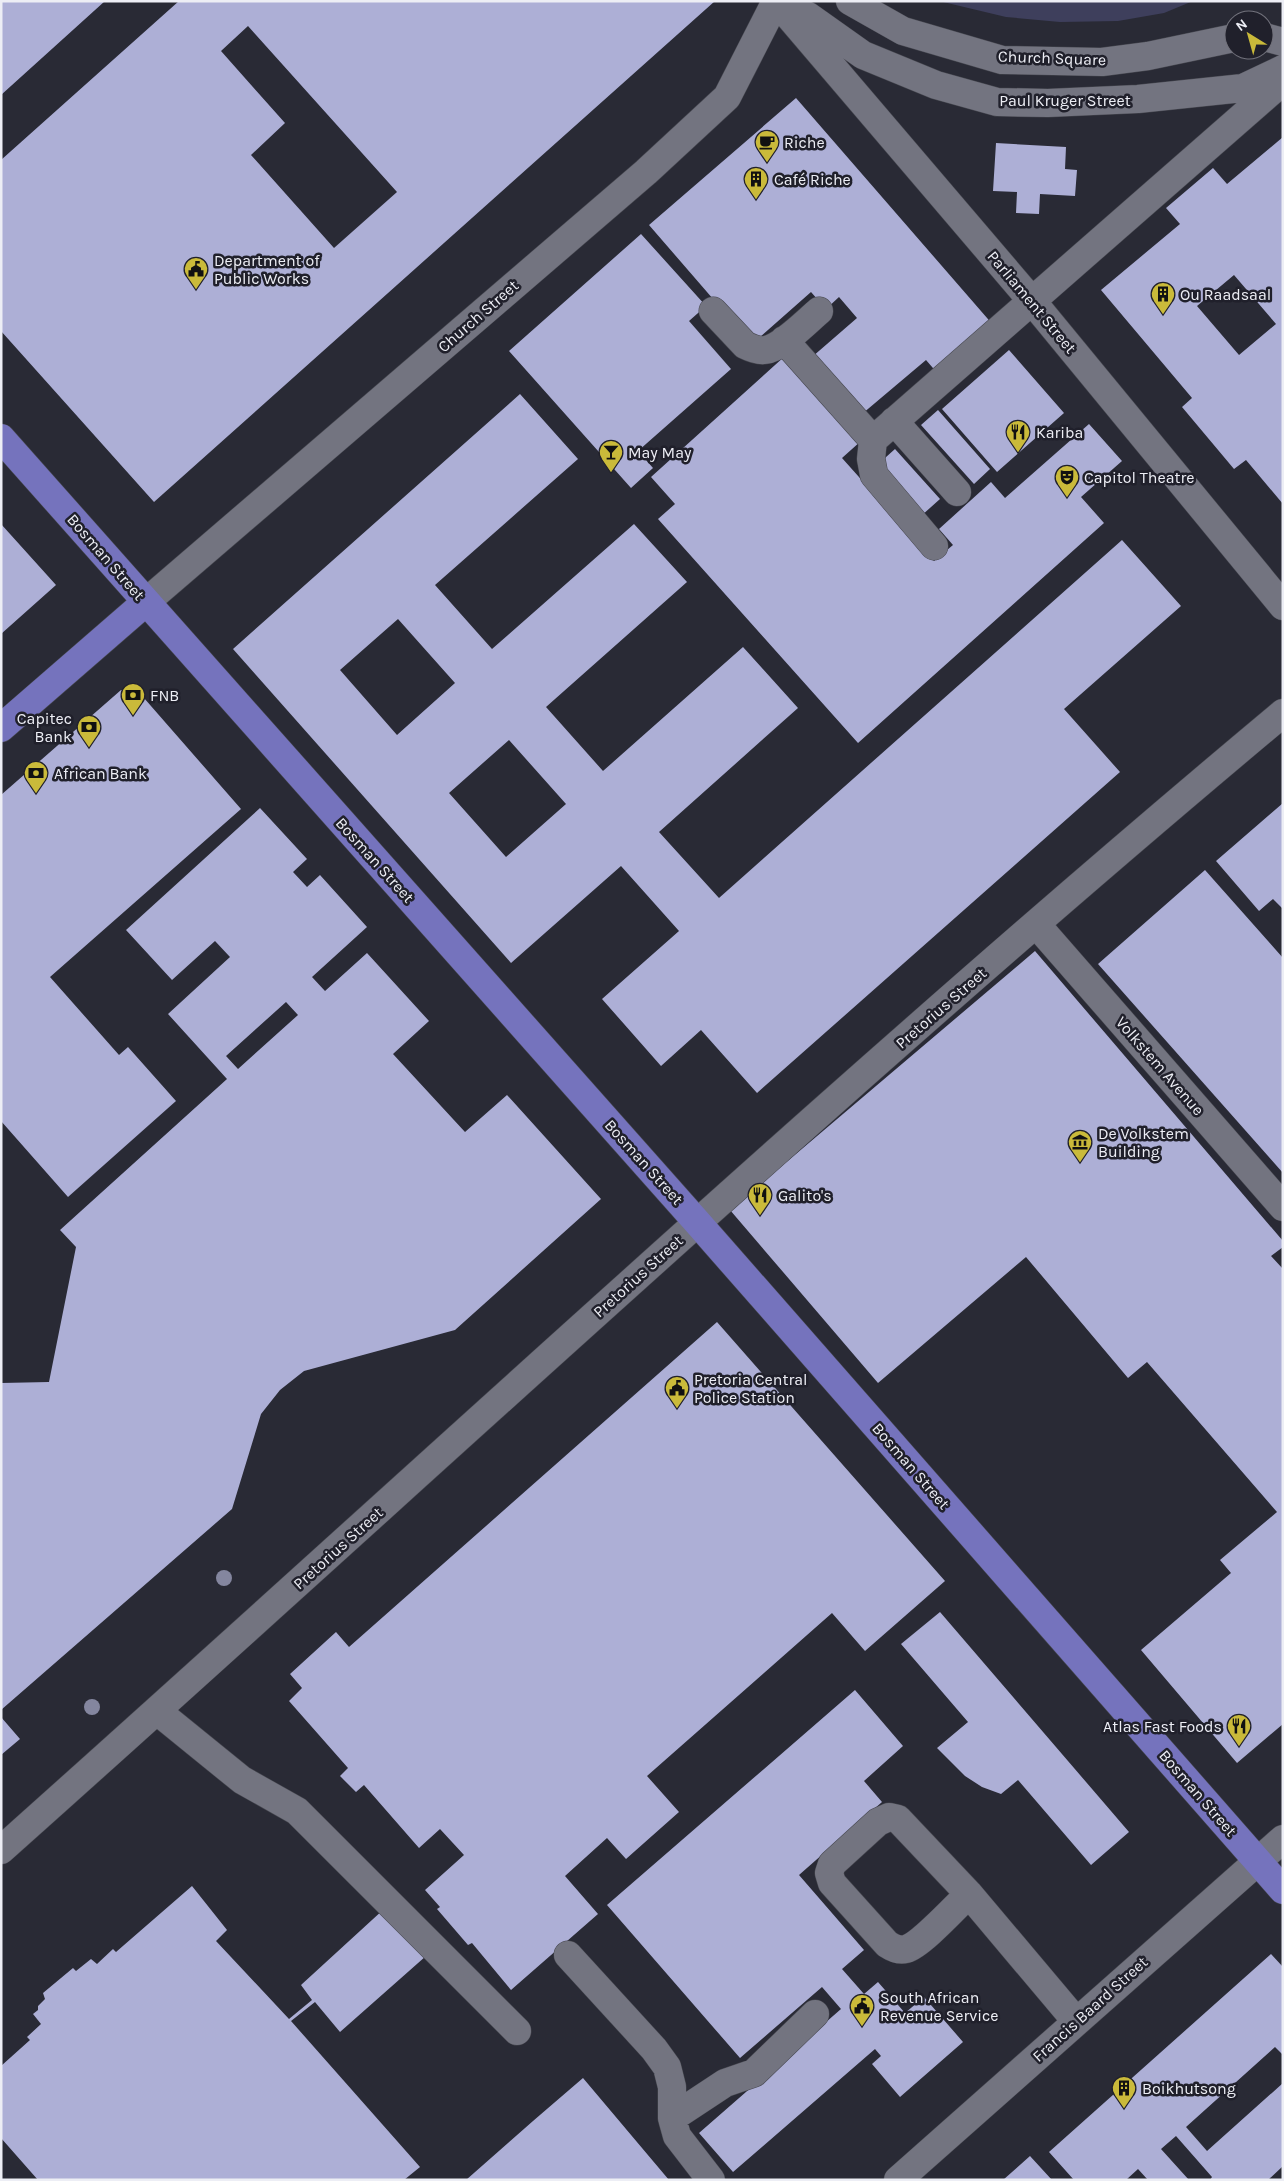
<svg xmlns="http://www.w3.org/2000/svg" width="1284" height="2181" viewBox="0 0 1284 2181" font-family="Karla,sans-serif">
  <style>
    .green { fill: #3e3f5c }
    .building { fill: #adafd6; fill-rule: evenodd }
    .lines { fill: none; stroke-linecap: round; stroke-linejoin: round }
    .minor-casing { stroke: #474850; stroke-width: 29 }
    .major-casing { stroke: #474850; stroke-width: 29 }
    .minor { stroke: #737480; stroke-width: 28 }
    .major { stroke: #7573bd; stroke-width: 28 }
    .tree { fill: #84869f }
    .labels { text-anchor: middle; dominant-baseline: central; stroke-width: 5; stroke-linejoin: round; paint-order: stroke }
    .street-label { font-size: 16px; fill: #edeef5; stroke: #20202b }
    .poi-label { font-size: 16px; fill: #edeef5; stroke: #20202b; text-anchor: start }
  </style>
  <rect width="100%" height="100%" fill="#292a35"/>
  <path class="green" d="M 939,1 L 1193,1 L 1164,13 L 1118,21 L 1060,22 L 1006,17 Z"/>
  <path class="building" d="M 1,1 L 105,1 L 1,95 Z
    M 179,1 L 715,1 L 154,502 L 1,331 L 1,160 ZM 248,26 L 397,192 L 334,248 L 251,155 L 285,123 L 221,51 Z
    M 796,98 L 994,326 L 939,375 L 926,360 L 862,414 L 812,357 L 857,318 L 839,297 L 826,309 L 811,292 L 752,344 L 649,225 Z
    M 1283,137 L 1283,504 L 1246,460 L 1234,469 L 1182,407 L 1192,398 L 1101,290 L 1180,224 L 1166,208 L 1213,168 L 1227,184 ZM 1234,275 L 1276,324 L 1239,355 L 1197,306 Z
    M 996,143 L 1066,147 L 1065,169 L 1077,170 L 1075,196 L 1040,194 L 1039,214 L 1016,213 L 1017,192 L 993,191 Z
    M 641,234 L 706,306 L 689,321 L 731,369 L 638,451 L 653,468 L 631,488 L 509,351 Z
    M 1009,350 L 1064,413 L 997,472 L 942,409 Z
    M 785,356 L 861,441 L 842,458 L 934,561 L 953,545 L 939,529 L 991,482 L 1005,498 L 1089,424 L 1122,461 L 1081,497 L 1104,523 L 858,743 L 658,519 L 675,504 L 651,477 Z
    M 520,394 L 578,459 L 435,585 L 492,649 L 634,524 L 687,582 L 546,707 L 603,771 L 743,647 L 798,708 L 659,832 L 719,898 L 1122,540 L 1181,606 L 1064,709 L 1120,772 L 757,1093 L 701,1030 L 661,1066 L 602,999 L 679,931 L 621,866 L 511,963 L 233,649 ZM 398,619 L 455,683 L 397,735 L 340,670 ZM 509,740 L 566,804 L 506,857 L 449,793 Z
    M 938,410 L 990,469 L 974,484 L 921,425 Z
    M 895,449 L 940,499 L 921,516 L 876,466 Z
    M 1,524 L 56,585 L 1,634 Z
    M 121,690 L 137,690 L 241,809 L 50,977 L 119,1055 L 128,1047 L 176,1101 L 68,1197 L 1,1121 L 1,795 Z
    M 1283,803 L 1283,909 L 1273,899 L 1259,911 L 1216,861 Z
    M 260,808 L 307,859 L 293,872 L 307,887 L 320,875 L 367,927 L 312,977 L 325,991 L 367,953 L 429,1021 L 393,1054 L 465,1132 L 507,1095 L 601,1199 L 455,1330 L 304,1371 L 280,1390 L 261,1414 L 232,1509 L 1,1710 L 1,1383 L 49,1382 L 76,1247 L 60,1230 L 227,1079 L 168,1014 L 230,957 L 215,941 L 172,980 L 126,930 ZM 286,1002 L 298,1015 L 238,1069 L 226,1056 Z
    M 1205,870 L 1283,958 L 1283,1173 L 1098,964 Z
    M 1035,951 L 1283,1241 L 1283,1247 L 1271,1256 L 1283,1269 L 1283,1724 L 1237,1763 L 1141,1650 L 1231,1573 L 1220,1560 L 1277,1512 L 1147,1362 L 1128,1378 L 1026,1257 L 878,1383 L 730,1210 Z
    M 717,1322 L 945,1581 L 865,1651 L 832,1613 L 647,1776 L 679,1812 L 626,1859 L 607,1838 L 565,1876 L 598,1914 L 511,1990 L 472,1943 L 468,1945 L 437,1909 L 440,1907 L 425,1890 L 464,1855 L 440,1829 L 419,1848 L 364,1785 L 356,1792 L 340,1776 L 348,1768 L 289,1701 L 302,1688 L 290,1674 L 336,1632 L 349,1647 Z
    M 940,1612 L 1129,1832 L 1091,1865 L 1018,1780 L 1001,1794 L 982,1787 L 965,1776 L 937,1748 L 968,1722 L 901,1644 Z
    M 855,1690 L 903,1746 L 864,1781 L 882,1802 L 799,1875 L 864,1950 L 842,1969 L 864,1994 L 878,1982 L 905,2013 L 924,1997 L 963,2042 L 900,2097 L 872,2064 L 881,2056 L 875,2049 L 733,2172 L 699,2133 L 841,2009 L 822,1987 L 740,2058 L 607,1905 Z
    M 1,1717 L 20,1739 L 1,1755 Z
    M 192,1886 L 227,1930 L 216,1941 L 289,2019 L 312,2000 L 301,1985 L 384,1909 L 426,1956 L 340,2032 L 315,2002 L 291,2021 L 420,2167 L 404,2180 L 38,2180 L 1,2138 L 1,2066 L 30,2040 L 27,2037 L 41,2024 L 33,2014 L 38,2010 L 38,2006 L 45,1999 L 43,1993 L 73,1968 L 76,1971 L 91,1959 L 97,1964 L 113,1949 L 116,1952 Z
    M 1271,1954 L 1283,1967 L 1283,2055 L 1275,2047 L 1186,2127 L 1207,2151 L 1283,2083 L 1283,2166 L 1268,2180 L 1210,2180 L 1212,2177 L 1176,2136 L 1161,2149 L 1189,2180 L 1148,2180 L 1138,2169 L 1126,2180 L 1074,2180 L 1049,2152 Z
    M 583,2078 L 669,2180 L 466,2180 L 533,2121 Z
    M 1030,2156 L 1052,2180 L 1003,2180 Z"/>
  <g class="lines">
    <g class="minor-casing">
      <path id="minor" d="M 776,1 L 1032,301 L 1283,606
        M 850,1 L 903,31 L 1002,60 L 1102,62 L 1148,56 L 1234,38
        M 792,8 L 808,16 L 863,55 L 936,85 L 997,102 L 1048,103 L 1138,99 L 1243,88 L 1283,69
        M 1264,37 L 1283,42
        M 713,311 L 745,345 C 751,348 758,351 765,350 C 781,348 806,322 819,311
        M 784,340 L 873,440 L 1283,81
        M 894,421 L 957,492
        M 873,440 L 871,459 L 874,475 L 934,546
        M 146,602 L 646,172 L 727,97 L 776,1
        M 1036,924 L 1283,1207
        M 157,1711 L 242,1780 L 297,1811 L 517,2031
        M 1,1850 C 427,1470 845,1079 1283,713
        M 969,1894 C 957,1905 921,1945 906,1949 C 899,1951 893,1948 887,1944 L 832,1883 L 829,1873 L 832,1864 L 878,1822 L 889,1817 L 898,1819 L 969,1894 L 1076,2021
        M 568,1955 L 654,2049 L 667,2067 L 672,2087 L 672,2118 L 677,2136 L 711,2180
        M 672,2118 L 725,2083 L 754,2073 L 815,2014
        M 898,2180 L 1283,1839"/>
    </g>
    <g class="major-casing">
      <path id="major" d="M 1,438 L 697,1222 L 1283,1890
        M 1,728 L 146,602"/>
    </g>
    <use href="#minor" class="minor"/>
    <use href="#major" class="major"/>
  </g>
  <g class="tree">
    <circle cx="224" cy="1578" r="8"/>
    <circle cx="92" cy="1707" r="8"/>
  </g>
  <defs>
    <g id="cafe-pin" transform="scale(1.25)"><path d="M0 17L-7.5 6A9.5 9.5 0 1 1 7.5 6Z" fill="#caba3a" stroke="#20202b"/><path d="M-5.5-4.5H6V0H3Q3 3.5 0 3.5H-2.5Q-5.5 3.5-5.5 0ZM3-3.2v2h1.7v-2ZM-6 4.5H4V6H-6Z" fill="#111"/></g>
    <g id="building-pin" transform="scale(1.25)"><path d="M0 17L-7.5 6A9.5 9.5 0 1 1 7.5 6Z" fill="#caba3a" stroke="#20202b"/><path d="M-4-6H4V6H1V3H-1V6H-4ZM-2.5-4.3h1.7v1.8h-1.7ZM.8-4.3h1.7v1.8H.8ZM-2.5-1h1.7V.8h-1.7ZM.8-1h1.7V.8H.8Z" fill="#111"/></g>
    <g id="civic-pin" transform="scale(1.25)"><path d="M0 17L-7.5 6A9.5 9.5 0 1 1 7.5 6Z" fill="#caba3a" stroke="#20202b"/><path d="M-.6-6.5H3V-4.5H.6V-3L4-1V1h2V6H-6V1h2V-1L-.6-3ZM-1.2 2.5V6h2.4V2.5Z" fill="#111"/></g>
    <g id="restaurant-pin" transform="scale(1.25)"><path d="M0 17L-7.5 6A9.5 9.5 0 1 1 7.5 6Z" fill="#caba3a" stroke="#20202b"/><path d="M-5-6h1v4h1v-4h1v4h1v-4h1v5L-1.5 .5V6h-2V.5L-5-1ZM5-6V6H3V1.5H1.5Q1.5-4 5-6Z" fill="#111"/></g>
    <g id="bar-pin" transform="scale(1.25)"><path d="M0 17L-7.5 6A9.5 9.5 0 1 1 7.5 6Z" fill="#caba3a" stroke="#20202b"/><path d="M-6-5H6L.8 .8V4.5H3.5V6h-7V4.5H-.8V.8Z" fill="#111"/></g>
    <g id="theatre-pin" transform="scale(1.25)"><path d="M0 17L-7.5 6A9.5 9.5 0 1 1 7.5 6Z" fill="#caba3a" stroke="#20202b"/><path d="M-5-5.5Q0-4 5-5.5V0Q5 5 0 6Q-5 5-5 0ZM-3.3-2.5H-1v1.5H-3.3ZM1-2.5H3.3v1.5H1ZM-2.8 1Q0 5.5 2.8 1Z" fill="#111"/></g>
    <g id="bank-pin" transform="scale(1.25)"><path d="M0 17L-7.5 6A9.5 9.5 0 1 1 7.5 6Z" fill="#caba3a" stroke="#20202b"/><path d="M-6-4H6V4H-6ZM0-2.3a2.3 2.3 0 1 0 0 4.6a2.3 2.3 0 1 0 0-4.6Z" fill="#111"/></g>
    <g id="museum-pin" transform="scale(1.25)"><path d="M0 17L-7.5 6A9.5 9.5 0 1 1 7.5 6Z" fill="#caba3a" stroke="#20202b"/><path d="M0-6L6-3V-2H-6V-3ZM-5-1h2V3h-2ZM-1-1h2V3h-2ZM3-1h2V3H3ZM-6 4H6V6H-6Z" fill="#111"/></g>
  </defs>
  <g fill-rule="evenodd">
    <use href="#cafe-pin" x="767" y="142"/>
    <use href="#building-pin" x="756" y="179"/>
    <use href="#civic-pin" x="196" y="269"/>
    <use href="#building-pin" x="1163" y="294"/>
    <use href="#restaurant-pin" x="1018" y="432"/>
    <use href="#bar-pin" x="611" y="452"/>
    <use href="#theatre-pin" x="1067" y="477"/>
    <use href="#bank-pin" x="133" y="695"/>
    <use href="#bank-pin" x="89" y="727"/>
    <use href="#bank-pin" x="36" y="773"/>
    <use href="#museum-pin" x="1080" y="1142"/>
    <use href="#restaurant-pin" x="760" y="1195"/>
    <use href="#civic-pin" x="677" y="1388"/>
    <use href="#restaurant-pin" x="1239" y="1726"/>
    <use href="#civic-pin" x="862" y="2006"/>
    <use href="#building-pin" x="1124" y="2088"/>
  </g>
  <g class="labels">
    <g class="street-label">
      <text transform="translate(1052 58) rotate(2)">Church Square</text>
      <text x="1065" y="100">Paul Kruger Street</text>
      <text transform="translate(1032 302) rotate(50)">Parliament Street</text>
      <text transform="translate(478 316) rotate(-41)">Church Street</text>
      <text transform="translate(106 557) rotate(49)">Bosman Street</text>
      <text transform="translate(375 860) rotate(48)">Bosman Street</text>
      <text transform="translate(941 1008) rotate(-41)">Pretorius Street</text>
      <text transform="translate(1160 1066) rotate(49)">Volkstem Avenue</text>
      <text transform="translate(644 1162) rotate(48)">Bosman Street</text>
      <text transform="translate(638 1276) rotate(-42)">Pretorius Street</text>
      <text transform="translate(911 1466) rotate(49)">Bosman Street</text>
      <text transform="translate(338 1548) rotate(-42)">Pretorius Street</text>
      <text transform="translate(1198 1793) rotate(49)">Bosman Street</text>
      <text transform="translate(1090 2009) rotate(-42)">Francis Baard Street</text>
    </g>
    <g class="poi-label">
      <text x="784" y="142">Riche</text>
      <text x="774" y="179">Café Riche</text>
      <text x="214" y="260">Department of<tspan x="214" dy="18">Public Works</tspan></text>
      <text x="1180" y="294">Ou Raadsaal</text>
      <text x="1036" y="432">Kariba</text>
      <text x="628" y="452">May May</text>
      <text x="1084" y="477">Capitol Theatre</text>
      <text x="150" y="695">FNB</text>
      <text x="72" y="718" text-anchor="end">Capitec<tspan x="72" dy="18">Bank</tspan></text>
      <text x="54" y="773">African Bank</text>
      <text x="1098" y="1133">De Volkstem<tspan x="1098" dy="18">Building</tspan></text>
      <text x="778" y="1195">Galito's</text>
      <text x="694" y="1379">Pretoria Central<tspan x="694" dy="18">Police Station</tspan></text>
      <text x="1222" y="1726" text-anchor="end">Atlas Fast Foods</text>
      <text x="880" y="1997">South African<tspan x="880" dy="18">Revenue Service</tspan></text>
      <text x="1142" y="2088">Boikhutsong</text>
    </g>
  </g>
  <rect width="1284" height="2181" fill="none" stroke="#edeef5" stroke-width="5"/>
  <g transform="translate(1249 35) rotate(323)"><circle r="24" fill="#20202b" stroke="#72727c"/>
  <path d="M0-4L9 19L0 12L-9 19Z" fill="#caba3a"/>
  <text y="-8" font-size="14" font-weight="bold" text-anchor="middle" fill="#edeef5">N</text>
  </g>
</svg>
